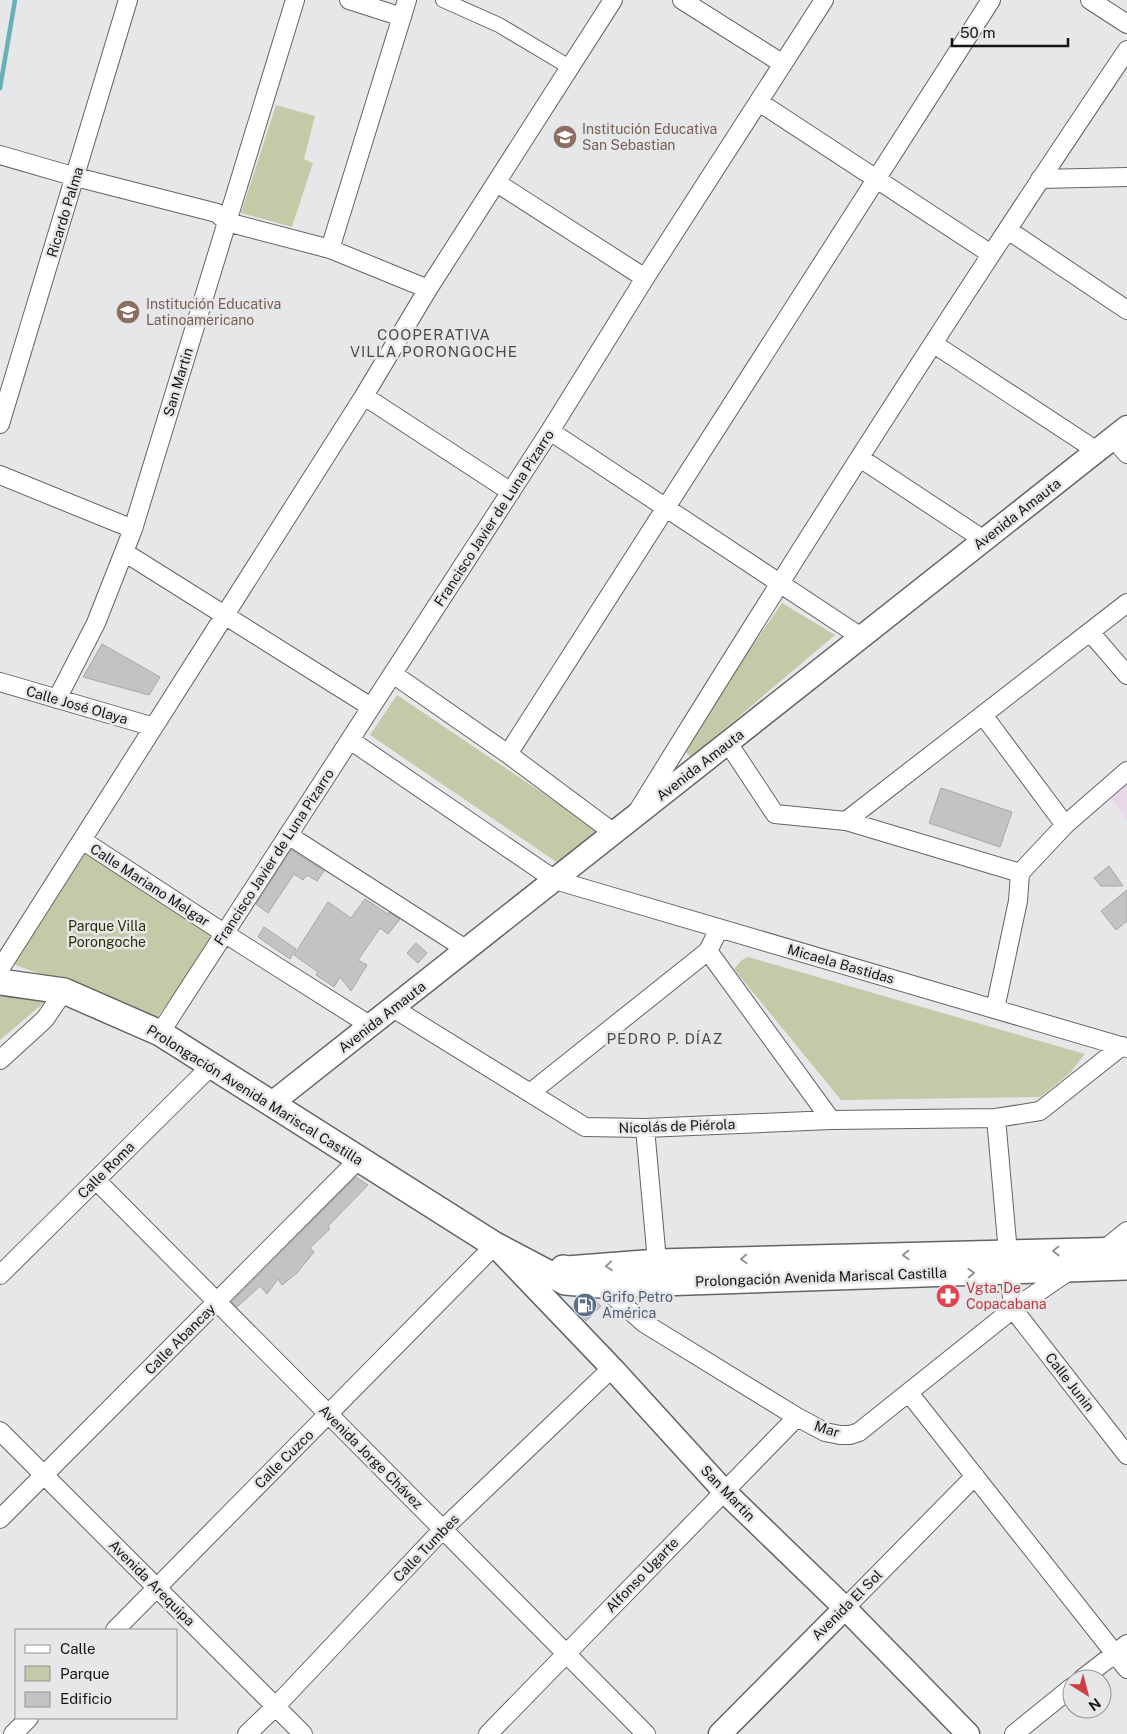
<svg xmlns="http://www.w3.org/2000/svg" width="1127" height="1734" viewBox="0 0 1127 1734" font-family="'Public Sans',sans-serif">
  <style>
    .medical { fill: #e9d7e8 }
    .green { fill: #c5c9a7 }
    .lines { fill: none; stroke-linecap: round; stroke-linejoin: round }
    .stream { stroke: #69afb8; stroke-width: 4.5 }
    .building { fill: #c2c3c4; stroke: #a6a7a8 }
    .pedestrian-casing { stroke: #636465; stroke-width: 16 }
    .minor-casing { stroke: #636465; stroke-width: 20 }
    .tertiary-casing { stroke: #636465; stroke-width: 25 }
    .secondary-casing { stroke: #636465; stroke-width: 28 }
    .pedestrian { stroke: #fff; stroke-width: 14 }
    .minor { stroke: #fff; stroke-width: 18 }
    .tertiary { stroke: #fff; stroke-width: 22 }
    .secondary { stroke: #fff; stroke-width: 25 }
    .oneway { stroke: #969696 }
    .labels { text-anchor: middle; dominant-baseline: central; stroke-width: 5; stroke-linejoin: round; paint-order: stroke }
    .education-label { font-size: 14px; fill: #785e54; stroke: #e6e7e8; text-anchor: start }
    .street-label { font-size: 14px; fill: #151515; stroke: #e6e7e8 }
    .park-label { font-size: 14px; fill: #2b2d02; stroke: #e6e7e8 }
    .health-label { font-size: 14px; fill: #be3a42; stroke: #e6e7e8; text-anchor: start }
    .service-label { font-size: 14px; fill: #4e5e75; stroke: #e6e7e8; text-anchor: start }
    .neighbourhood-label { font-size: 15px; letter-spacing: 1px; fill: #4b4c4d; stroke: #e6e7e8 }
  </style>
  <rect width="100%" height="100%" fill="#e6e7e8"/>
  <path class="medical" d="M 1127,767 L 1127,819 L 1102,786 Z"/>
  <path class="green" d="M 276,105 L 315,116 L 304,159 L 313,163 L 292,227 L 241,213 Z
    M 782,603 L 835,635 L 691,757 L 682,748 Z
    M 397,695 L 599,831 L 558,863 L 370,735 Z
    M 86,850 L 219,933 L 157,1017 L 13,964 Z
    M 748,957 L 1085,1054 L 1070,1073 L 1040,1097 L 841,1100 L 734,969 L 742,960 Z
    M 53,995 L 0,1040 L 0,997 Z"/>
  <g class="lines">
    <path class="stream" d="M 0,88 L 15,0"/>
  </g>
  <path class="building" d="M 102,644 L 160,677 L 149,695 L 83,677 Z
    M 941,788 L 1012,812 L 1000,847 L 929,823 Z
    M 291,850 L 324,871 L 317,881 L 307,875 L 303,880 L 294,874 L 268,913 L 256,904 Z
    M 1109,866 L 1123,886 L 1101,886 L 1094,878 Z
    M 1127,890 L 1127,921 L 1116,930 L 1101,911 Z
    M 365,899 L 388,914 L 389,912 L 400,919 L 388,934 L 380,928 L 358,960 L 367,965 L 351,991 L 340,977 L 334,987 L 316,975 L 318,972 L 294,955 L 328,902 L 351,918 Z
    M 264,927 L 296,949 L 290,959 L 258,937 Z
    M 416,943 L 427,953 L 418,963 L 407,953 Z
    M 356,1177 L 368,1185 L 328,1226 L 330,1229 L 310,1248 L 314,1252 L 297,1273 L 282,1285 L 278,1279 L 267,1294 L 260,1286 L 237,1307 L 232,1302 Z
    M 581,1298 L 594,1299 L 601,1306 L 586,1321 L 572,1307 Z"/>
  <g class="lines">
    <g class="pedestrian-casing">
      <path id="pedestrian" d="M 443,0 L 499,25 L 571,68"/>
    </g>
    <g class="minor-casing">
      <path id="minor" d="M 349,0 L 402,17
        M 682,0 L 783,64
        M 1090,0 L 1127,24
        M 759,102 L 991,254
        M 0,155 L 76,177 L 217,213 L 227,222 L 330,249 L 428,289
        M 1040,179 L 1127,177
        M 497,183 L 645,278
        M 1008,230 L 1127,310
        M 330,249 L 407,0
        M 934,344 L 1097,451
        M 364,396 L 511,492
        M 0,424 L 128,0
        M 550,431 L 861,637
        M 1113,438 L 1127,454
        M 860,458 L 984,540
        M 0,475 L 133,529
        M 124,552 L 371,707
        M 1090,632 L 1127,675
        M 393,674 L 508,754 L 614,833
        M 0,682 L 154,727
        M 57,699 L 96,623 L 133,529 L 295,0
        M 983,715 L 1065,825
        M 350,740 L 555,880 L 1127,1048
        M 728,743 L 775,814 L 846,821 L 1020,873 L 1018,901 L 995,1009
        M 508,754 L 991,0
        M 639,809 C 797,553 959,299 1127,50
        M 846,821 L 1127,603
        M 288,835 L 467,950
        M 82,840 L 224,933 L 371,1026
        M 1020,873 L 1065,825 L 1127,771
        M 708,951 L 831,1120
        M 0,969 L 364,396 L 428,289 L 613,0
        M 393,1008 L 585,1127 L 645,1128 L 831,1120 L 996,1118
        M 160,1033 L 550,431 L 645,278 L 824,0
        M 0,1060 L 45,1019 L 64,991
        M 530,1093 L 708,951 L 719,929
        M 645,1128 L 658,1272
        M 96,1180 L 646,1734
        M 1101,1252 L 1127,1231
        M 0,1275 L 212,1065
        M 601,1285 L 644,1323 L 797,1417 L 825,1432 L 840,1435 L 850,1435 L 859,1432 L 1013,1309 L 1072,1269
        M 1013,1309 L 996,1118 L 1040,1111 L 1122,1046
        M 1013,1309 L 1127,1455
        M 909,1393 L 1127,1669
        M 0,1431 L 303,1734
        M 0,1519 L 359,1159
        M 845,1608 L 975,1476
        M 115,1630 L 495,1245
        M 1082,1679 L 1127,1644
        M 13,1734 L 29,1718
        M 247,1734 L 276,1706 L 443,1529 L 612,1368
        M 488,1734 L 797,1417
        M 1014,1734 L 1072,1687"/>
    </g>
    <g class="tertiary-casing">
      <path id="tertiary" d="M 272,1103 L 1127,427
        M 500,1251 L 612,1368 L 724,1491 L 845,1608 L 968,1734
        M 720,1734 L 845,1608"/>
    </g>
    <g class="secondary-casing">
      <path id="secondary" d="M 0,982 L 64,991 L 160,1033 L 495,1245 L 565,1282 L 601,1285 L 1127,1267
        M 563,1268 L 567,1269 L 658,1262 L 1127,1250"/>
    </g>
    <use href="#pedestrian" class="pedestrian"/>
    <use href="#minor" class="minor"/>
    <use href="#tertiary" class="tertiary"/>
    <use href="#secondary" class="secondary"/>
  </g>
  <defs><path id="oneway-chevron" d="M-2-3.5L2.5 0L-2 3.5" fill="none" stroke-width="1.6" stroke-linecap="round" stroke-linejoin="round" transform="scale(1.25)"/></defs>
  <g class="oneway">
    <use href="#oneway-chevron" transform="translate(1056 1251) rotate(179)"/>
    <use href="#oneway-chevron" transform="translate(906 1255) rotate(178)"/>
    <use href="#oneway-chevron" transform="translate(744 1259) rotate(178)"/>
    <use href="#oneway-chevron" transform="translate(609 1266) rotate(175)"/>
    <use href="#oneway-chevron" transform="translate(971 1273) rotate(-2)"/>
  </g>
  <defs>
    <g id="school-disc" transform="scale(1.25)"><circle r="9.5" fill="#8d6e63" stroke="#e6e7e8"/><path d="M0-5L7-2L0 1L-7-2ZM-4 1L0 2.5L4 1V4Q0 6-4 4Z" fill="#fff"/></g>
    <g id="pharmacy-disc" transform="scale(1.25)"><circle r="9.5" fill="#e0444e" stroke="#e6e7e8"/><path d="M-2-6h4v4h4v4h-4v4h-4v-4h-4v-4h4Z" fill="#fff"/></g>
    <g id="fuel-disc" transform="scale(1.25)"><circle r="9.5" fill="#5c6f8a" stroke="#e6e7e8"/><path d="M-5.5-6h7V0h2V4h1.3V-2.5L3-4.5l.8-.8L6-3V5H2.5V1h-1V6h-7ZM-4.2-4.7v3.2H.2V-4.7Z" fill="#fff"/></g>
  </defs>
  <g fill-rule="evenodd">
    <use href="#school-disc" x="565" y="137"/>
    <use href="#school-disc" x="128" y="312"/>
    <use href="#pharmacy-disc" x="948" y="1296"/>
    <use href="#fuel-disc" x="585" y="1305"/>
  </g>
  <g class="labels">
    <g class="education-label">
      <text x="582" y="129">Institución Educativa<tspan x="582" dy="16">San Sebastian</tspan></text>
      <text x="146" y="304">Institución Educativa<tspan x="146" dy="16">Latinoamericano</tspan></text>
    </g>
    <g class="street-label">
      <text transform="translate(65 212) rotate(-73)">Ricardo Palma</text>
      <text transform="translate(178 382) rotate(-73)">San Martin</text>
      <text transform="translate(1017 514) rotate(-38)">Avenida Amauta</text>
      <text transform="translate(494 518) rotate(-57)">Francisco Javier de Luna Pizarro</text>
      <text transform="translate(77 705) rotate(16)">Calle José Olaya</text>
      <text transform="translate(700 765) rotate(-38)">Avenida Amauta</text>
      <text transform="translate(274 857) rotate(-57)">Francisco Javier de Luna Pizarro</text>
      <text transform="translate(150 885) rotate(33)">Calle Mariano Melgar</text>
      <text transform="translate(841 964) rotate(16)">Micaela Bastidas</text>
      <text transform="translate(382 1017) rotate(-38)">Avenida Amauta</text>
      <text transform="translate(255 1095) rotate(32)">Prolongación Avenida Mariscal Castilla</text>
      <text transform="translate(677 1126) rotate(-2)">Nicolás de Piérola</text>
      <text transform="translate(106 1170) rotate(-45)">Calle Roma</text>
      <text transform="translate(821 1277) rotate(-2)">Prolongación Avenida Mariscal Castilla</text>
      <text transform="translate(180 1339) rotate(-45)">Calle Abancay</text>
      <text transform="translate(1070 1382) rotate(52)">Calle Junin</text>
      <text transform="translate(827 1429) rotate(18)">Mar</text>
      <text transform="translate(371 1457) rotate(45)">Avenida Jorge Chávez</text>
      <text transform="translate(284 1459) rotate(-45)">Calle Cuzco</text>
      <text transform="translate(728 1493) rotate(46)">San Martin</text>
      <text transform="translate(426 1548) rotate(-46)">Calle Tumbes</text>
      <text transform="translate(642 1575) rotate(-46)">Alfonso Ugarte</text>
      <text transform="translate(152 1583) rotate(45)">Avenida Arequipa</text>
      <text transform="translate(847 1605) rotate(-45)">Avenida El Sol</text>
    </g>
    <g class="park-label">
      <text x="107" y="926">Parque Villa<tspan x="107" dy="16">Porongoche</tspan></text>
    </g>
    <g class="health-label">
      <text x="966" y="1288">Vgta. De<tspan x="966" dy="16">Copacabana</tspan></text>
    </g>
    <g class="service-label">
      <text x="602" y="1297">Grifo Petro<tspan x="602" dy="16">América</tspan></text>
    </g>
    <g class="neighbourhood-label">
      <text x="434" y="334">COOPERATIVA<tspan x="434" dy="17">VILLA PORONGOCHE</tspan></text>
      <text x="665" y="1038">PEDRO P. DÍAZ</text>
    </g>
  </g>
  <rect x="15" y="1629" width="162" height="90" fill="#e6e7e8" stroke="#929394"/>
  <rect x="25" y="1645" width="25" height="8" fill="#ffffff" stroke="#929394"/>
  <text x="60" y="1654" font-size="15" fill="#151515">Calle</text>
  <rect x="25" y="1666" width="25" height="15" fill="#c5c9a7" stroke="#929394"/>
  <text x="60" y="1679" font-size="15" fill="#151515">Parque</text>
  <rect x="25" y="1692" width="25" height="15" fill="#c2c3c4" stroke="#929394"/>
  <text x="60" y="1704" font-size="15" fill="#151515">Edificio</text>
  <g transform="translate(1087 1694) rotate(144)"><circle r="24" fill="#e6e7e8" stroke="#929394"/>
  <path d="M0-4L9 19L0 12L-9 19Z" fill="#cd3e46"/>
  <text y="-8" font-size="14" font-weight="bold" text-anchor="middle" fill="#151515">N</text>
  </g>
  <path d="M952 38v8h116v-8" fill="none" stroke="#151515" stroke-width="2.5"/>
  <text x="960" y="38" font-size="15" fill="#151515" stroke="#e6e7e8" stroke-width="4" paint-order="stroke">50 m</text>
</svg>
